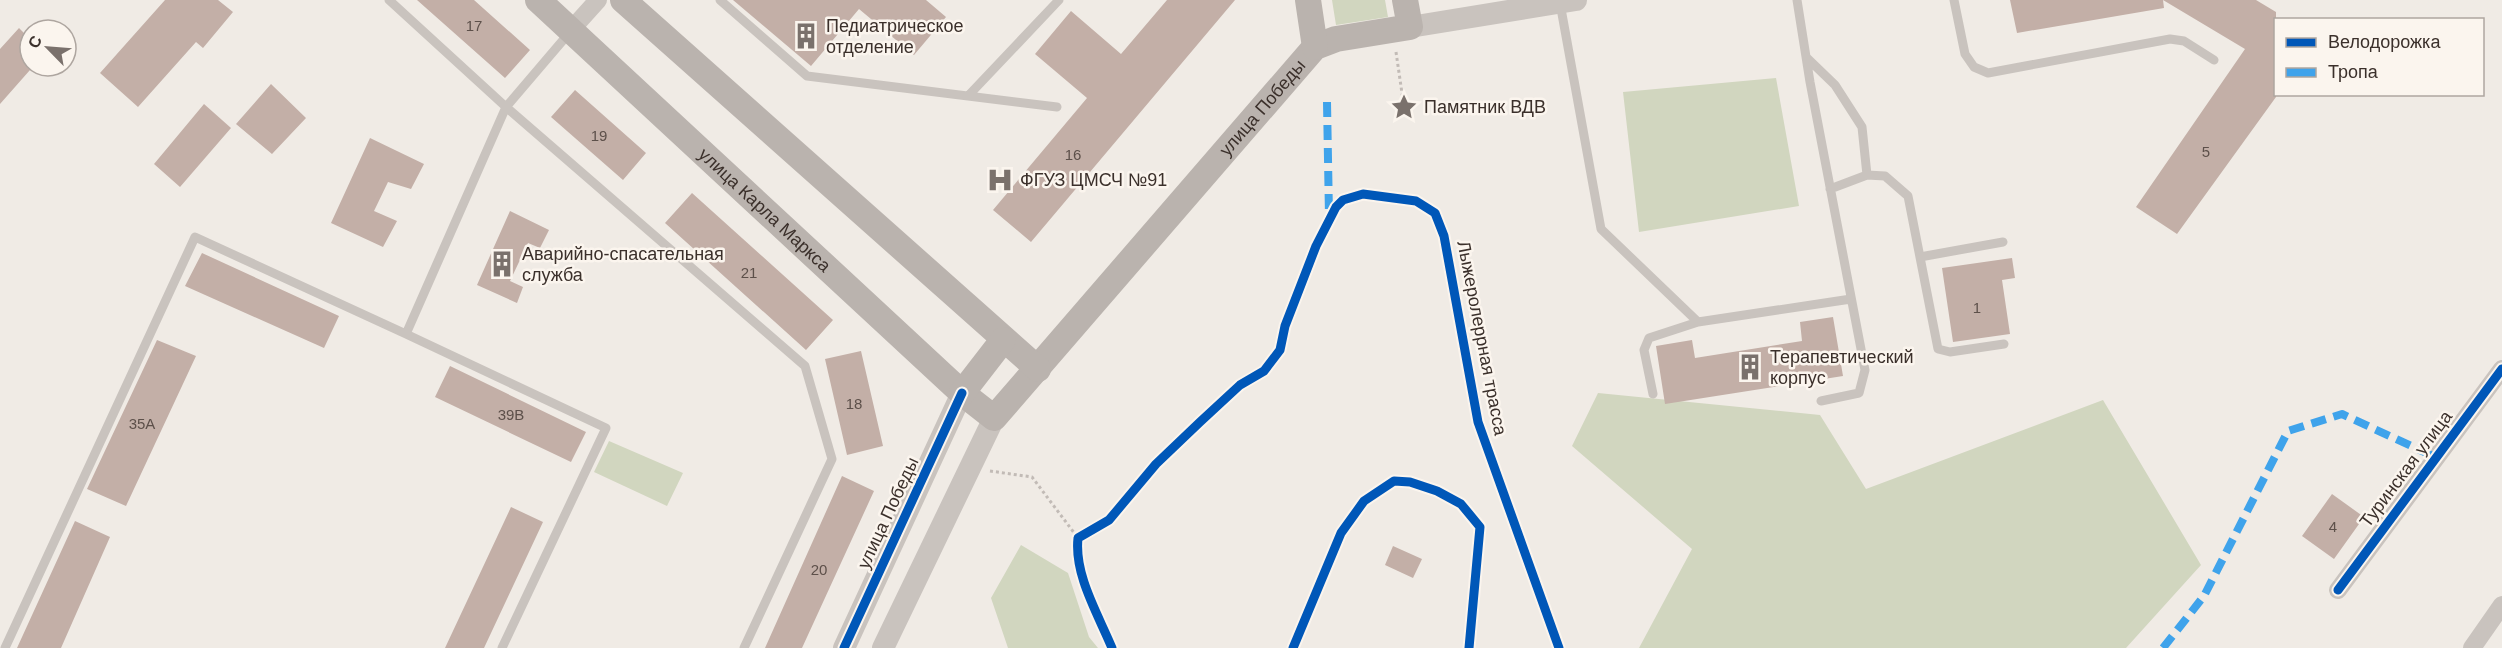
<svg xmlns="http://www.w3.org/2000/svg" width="2502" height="648" viewBox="0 0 2502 648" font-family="Arial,sans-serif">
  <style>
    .green { fill: #d1d6bf }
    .building { fill: #c3afa7 }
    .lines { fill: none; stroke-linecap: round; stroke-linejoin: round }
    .path { stroke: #c2bbb6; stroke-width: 3; stroke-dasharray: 3 3; stroke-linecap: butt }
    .service { stroke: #c9c3be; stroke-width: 9 }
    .minor { stroke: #c9c3be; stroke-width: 18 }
    .tertiary { stroke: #c9c3be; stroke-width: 22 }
    .secondary { stroke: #bab3ae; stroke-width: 26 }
    .quiet { stroke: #3fa3eb; stroke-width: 8; stroke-dasharray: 15 8; stroke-linecap: butt }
    .cycleway-casing { stroke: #fbf5ee; stroke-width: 13 }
    .cycleway { stroke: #0057b8; stroke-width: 9 }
    .labels { text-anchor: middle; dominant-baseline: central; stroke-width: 5; stroke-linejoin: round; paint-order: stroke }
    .number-label { font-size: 15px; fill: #5d504a }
    .poi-label { font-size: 18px; fill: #3b302b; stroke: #fbf5ee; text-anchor: start }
    .street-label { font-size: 18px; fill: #3b302b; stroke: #fbf5ee }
  </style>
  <rect width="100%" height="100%" fill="#f0ebe5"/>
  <path class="green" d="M 1332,0 L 1385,0 L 1388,17 L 1336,25 Z
    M 1776,78 L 1799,206 L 1639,232 L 1623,92 Z
    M 1598,393 L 1820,415 L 1866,489 L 2103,400 L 2201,565 L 2126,648 L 1639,648 L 1692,549 L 1572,446 Z
    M 609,441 L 683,473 L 667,506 L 594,472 Z
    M 1021,545 L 1068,573 L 1089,637 L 1098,648 L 1008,648 L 991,598 Z"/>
  <path class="building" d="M 165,0 L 218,0 L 233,12 L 203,48 L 196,42 L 138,107 L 100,73 Z
    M 417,0 L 474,0 L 530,50 L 505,78 Z
    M 733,0 L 926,0 L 946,17 L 914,55 L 859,9 L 811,66 Z
    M 1167,0 L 1235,0 L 1031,242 L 993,210 L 1087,98 L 1035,54 L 1071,11 L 1121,54 Z
    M 2010,0 L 2163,0 L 2164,8 L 2017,33 Z
    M 2163,0 L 2256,0 L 2276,12 L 2276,97 L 2177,234 L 2136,207 L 2245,49 Z
    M 19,28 L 30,39 L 30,70 L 0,104 L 0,49 Z
    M 271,84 L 306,118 L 272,154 L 236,124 Z
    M 575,90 L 646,153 L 623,180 L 551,117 Z
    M 204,104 L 231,128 L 180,187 L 154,164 Z
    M 370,138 L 424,164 L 411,189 L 388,182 L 374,211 L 397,221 L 383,247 L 331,223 Z
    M 692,193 L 833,320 L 806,350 L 665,223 Z
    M 510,211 L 549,230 L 540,248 L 528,243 L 510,281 L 523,287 L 517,303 L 477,285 Z
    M 202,253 L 339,316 L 324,348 L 185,286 Z
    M 2012,258 L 2015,278 L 2002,280 L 2010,334 L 1953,342 L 1942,268 Z
    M 1833,317 L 1843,376 L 1665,404 L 1656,346 L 1692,340 L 1695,358 L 1802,341 L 1800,322 Z
    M 157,340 L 196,356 L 126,506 L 87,489 Z
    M 861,351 L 883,446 L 847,455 L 825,359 Z
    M 450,366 L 586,432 L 571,462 L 435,397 Z
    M 842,476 L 874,491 L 802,648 L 765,648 Z
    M 2332,494 L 2364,517 L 2334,559 L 2302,536 Z
    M 511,507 L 543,522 L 484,648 L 445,648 Z
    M 75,521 L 110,537 L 61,648 L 17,648 Z
    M 1393,546 L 1422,559 L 1413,578 L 1385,565 Z"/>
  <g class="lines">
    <path class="path" d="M 1396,52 L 1404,107
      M 990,471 L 1032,477 L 1078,538"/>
    <path class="service" d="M 389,0 L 506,107 L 805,366 L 832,459 L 744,648
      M 720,0 L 807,76 L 1057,107
      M 1797,0 L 1810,82 L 1865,370 L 1859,393 L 1821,401
      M 1954,0 L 1965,54 L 1974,67 L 1988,73 L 2170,39 L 2184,41 L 2214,60
      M 1560,3 L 1601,229 L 1698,322 L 1851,299
      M 1806,57 L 1835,85 L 1862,127 L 1867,175 L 1885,176 L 1908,196 L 1938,349 L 1950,352 L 2004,344
      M 968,96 L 1059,0
      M 1830,189 L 1867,175
      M 1920,257 L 2003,242
      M 406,334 L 606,428 L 502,648
      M 1653,394 L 1644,350 L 1649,338 L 1698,322
      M 5,648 L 195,237 L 406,334 L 506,107 L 570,32"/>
    <path class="minor" d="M 571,30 L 598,0
      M 2338,590 L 2502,369
      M 2472,648 L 2502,605"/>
    <path class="tertiary" d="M 1410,27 L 1576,0
      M 844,648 L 962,393
      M 883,648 L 994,418"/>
    <g class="secondary">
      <path id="s1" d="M 538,0 L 962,393 L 994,418 L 1315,47 L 1336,39 L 1410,27 L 1405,0"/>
      <path d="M 623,0 L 1038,369"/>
      <path d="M 1308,0 L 1315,47"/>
      <path d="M 962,393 L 1003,340"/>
    </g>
    <path class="quiet" d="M 1327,102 L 1329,216
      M 2163,648 L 2204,596 L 2288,431 L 2342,414 L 2435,457"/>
    <g class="cycleway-casing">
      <path id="cycleway" d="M 2338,590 L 2502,369
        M 844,648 L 962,393
        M 1112,648 C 1098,614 1074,575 1078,538 L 1109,520 L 1156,464 L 1200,422 L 1240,385 L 1264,371 L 1280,350 L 1285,326 L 1316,246 L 1336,207 L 1343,200 L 1363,194 L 1416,201 L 1435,213 L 1444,236 L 1478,422 L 1559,648
        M 1293,648 L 1341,533 L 1364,501 L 1394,481 L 1410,482 L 1437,491 L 1461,504 L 1480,527 L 1469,648"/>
    </g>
    <use href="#cycleway" class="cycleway"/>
  </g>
  <defs>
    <g id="building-bare" transform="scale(2.07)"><path d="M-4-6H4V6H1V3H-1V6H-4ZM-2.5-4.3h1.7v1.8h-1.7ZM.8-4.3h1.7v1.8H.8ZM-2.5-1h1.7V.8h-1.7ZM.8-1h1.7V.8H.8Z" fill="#7a716c" stroke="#fbf5ee" stroke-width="2.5" paint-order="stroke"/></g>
    <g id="sight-bare" transform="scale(2.07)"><path d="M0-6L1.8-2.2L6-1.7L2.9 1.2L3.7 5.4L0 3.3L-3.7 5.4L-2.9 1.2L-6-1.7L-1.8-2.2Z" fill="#7a716c" stroke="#fbf5ee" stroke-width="2.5" paint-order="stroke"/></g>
    <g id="hospital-bare" transform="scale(2.07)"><path d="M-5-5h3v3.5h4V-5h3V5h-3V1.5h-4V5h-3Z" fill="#7a716c" stroke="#fbf5ee" stroke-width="2.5" paint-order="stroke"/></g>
  </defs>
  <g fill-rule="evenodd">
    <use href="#building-bare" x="806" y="36"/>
    <use href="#sight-bare" x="1404" y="107"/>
    <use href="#hospital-bare" x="1000" y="180"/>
    <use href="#building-bare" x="502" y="264"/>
    <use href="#building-bare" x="1750" y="367"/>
  </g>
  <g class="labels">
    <g class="number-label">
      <text x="474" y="25">17</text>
      <text x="599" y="135">19</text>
      <text x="2206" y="151">5</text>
      <text x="1073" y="154">16</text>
      <text x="749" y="272">21</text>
      <text x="1977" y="307">1</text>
      <text x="854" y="403">18</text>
      <text x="511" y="414">39В</text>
      <text x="142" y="423">35А</text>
      <text x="2333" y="526">4</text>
      <text x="819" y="569">20</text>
    </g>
    <g class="poi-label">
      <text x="826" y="26">Педиатрическое<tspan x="826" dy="21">отделение</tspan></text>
      <text x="1424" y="107">Памятник ВДВ</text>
      <text x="1020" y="180">ФГУЗ ЦМСЧ №91</text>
      <text x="522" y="254">Аварийно-спасательная<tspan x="522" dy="21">служба</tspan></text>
      <text x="1770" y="357">Терапевтический<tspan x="1770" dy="21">корпус</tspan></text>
    </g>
    <g class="street-label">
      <text stroke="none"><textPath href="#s1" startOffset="1029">улица Победы</textPath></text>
      <text stroke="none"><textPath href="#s1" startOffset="309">улица Карла Маркса</textPath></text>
      <text transform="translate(1482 338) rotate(79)">Лыжеролеррная трасса</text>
      <text transform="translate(2406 469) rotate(-53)">Туринская улица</text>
      <text transform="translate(888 513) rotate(-65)">улица Победы</text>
    </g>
  </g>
  <rect x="2274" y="18" width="210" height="78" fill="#fbf5ee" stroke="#aea6a0" stroke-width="1.5"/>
  <rect x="2286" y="38" width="30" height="9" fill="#0057b8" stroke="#aea6a0" stroke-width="1.5"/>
  <text x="2328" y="48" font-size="18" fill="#3b302b">Велодорожка</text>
  <rect x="2286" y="68" width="30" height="9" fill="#3fa3eb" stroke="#aea6a0" stroke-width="1.5"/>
  <text x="2328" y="78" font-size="18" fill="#3b302b">Тропа</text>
  <g transform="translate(48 48) rotate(295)"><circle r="28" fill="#fbf5ee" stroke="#aea6a0" stroke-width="1.5"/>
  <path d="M0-4.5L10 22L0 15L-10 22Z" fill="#7a716c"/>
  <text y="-9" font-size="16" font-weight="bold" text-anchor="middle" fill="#3b302b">С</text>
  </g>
</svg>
